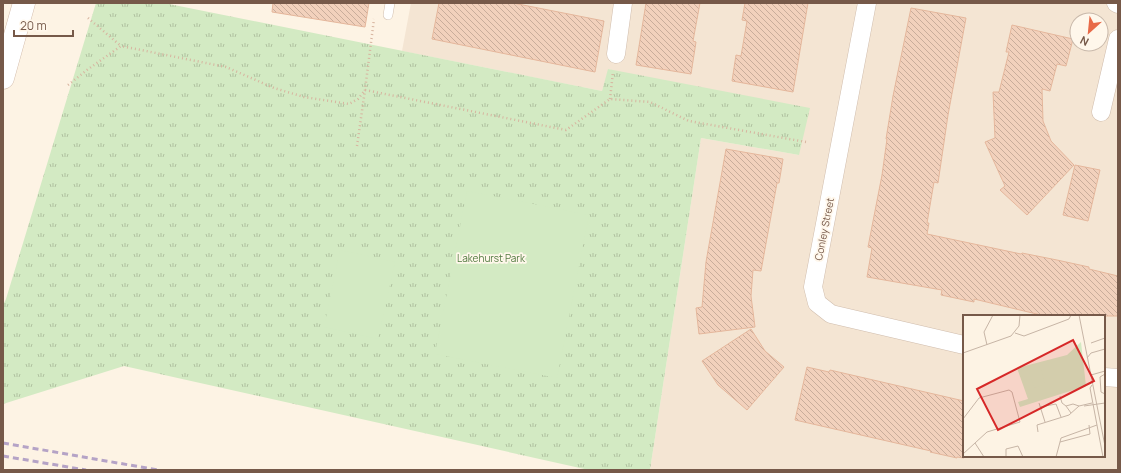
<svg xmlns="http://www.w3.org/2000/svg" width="1121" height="473" viewBox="0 0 1121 473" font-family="Manrope,sans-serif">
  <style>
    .residential { fill: #f4e5d3; fill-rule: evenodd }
    .park { fill: url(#park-tufts) }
    .pitch { fill: #d3eac3 }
    .building { fill: url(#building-back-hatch); stroke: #e5b79c }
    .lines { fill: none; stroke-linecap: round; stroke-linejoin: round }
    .service-casing { stroke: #d0bdad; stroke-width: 10 }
    .minor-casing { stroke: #d0bdad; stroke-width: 19 }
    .secondary-casing { stroke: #d3bcab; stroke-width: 23 }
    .path { stroke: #d7b49f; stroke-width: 2.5; stroke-dasharray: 1 3; stroke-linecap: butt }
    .service { stroke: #fff; stroke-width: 9 }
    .minor { stroke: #fff; stroke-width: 18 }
    .secondary { stroke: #fff; stroke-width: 22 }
    .rail { stroke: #b5a3c6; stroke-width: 3; stroke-dasharray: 6 4; stroke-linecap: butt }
    .labels { text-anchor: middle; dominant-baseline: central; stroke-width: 3.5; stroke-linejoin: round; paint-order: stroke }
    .street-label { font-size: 10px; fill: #765949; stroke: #fff7eb }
    .park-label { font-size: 10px; fill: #537b41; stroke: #fff7eb }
    .inset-road { fill: none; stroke: #c7b5a6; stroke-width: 1 }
    .view { fill: #d62828; fill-opacity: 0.15; stroke: #d62828; stroke-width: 2 }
    .inset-edge { fill: none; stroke: #765949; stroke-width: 2 }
  </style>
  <defs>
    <pattern id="park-tufts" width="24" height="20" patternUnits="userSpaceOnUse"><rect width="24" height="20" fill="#d3eac3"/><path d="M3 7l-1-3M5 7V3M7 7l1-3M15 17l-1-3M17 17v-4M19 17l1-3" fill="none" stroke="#b0c1a0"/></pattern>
    <pattern id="building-back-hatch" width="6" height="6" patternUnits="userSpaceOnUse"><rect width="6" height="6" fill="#f2d1bc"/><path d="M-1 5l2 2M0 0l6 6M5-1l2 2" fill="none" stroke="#c9ad9b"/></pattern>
  </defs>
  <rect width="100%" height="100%" fill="#fdf3e4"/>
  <path class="residential" d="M 411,3 L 1118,3 L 1118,470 L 650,470 L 701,138 L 799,155 L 609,69 L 602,91 L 402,51 ZM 1077,20 L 1101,20 L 1101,44 L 1077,44 ZM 964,316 L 1104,316 L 1104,456 L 964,456 Z"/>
  <path class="park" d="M 96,3 L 164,3 L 602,91 L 608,69 L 810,108 L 799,155 L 701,138 L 650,470 L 589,470 L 124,366 L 3,404 L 3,305 L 6,299 Z"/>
  <path class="pitch" d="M 467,191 L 589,215 L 557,378 L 435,354 Z
    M 340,250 L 395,262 L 378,339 L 324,327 Z"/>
  <path class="building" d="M 273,3 L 369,3 L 365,27 L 272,12 Z
    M 439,3 L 513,3 L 604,21 L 595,72 L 432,39 Z
    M 646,3 L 700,3 L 693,41 L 696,42 L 691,74 L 636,65 Z
    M 745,3 L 808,3 L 793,92 L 732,81 L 736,55 L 741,56 L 747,21 L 742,20 Z
    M 911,8 L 966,18 L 948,115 L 938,183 L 934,182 L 927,223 L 929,223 L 927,234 L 1021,254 L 1022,253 L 1057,260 L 1089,267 L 1089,269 L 1118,276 L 1118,316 L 1045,316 L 974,299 L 974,302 L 941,295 L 942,290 L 867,277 L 872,248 L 868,247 L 882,175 L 887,139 L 886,139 L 893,96 Z
    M 1012,25 L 1073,39 L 1066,66 L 1057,64 L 1050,91 L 1042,89 L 1043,121 L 1051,141 L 1074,165 L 1027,215 L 1000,190 L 1005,186 L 985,142 L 995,138 L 993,92 L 999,92 L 1009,52 L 1006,52 Z
    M 726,149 L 783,159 L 779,183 L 777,183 L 761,271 L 753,270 L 751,296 L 755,327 L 699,334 L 696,308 L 702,307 L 706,262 Z
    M 1075,165 L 1100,170 L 1088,221 L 1063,215 Z
    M 751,329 L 765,351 L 784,367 L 747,410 L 718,385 L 702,361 Z
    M 807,367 L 829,372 L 830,370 L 964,401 L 964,458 L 957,457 L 957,458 L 930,452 L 931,451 L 795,420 Z"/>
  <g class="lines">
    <g class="service-casing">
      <path id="service" d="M 388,15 L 390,3"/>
    </g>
    <g class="minor-casing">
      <path id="minor" d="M 867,3 L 813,287 L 817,303 L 831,314 L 964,345
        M 1116,3 L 1118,4
        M 616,54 L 623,3
        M 1101,112 L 1118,39
        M 1104,377 L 1118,378"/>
    </g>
    <g class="secondary-casing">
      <path id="secondary" d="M 3,78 L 24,3"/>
    </g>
    <path class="path" d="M 88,18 L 121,46
      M 68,85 L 87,70 L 121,46 L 226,67 L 274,88 L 304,97 L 349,104 L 358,99 L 365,90 L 566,130 L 610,99 L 650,102 L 689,121 L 806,142
      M 610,99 L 613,72
      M 357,146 L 365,90 L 374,19"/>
    <use href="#service" class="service"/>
    <use href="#minor" class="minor"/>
    <use href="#secondary" class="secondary"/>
    <path class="rail" d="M 3,443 L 158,470
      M 3,456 L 86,470"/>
  </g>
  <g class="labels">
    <g class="street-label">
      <text transform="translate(824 229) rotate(-79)">Conley Street</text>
    </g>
    <g class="park-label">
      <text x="491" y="258">Lakehurst Park</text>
    </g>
  </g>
  <g transform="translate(963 315)">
    <rect width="142" height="142" fill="#fdf3e4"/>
    <path d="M 118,27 L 123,71 L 57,92 L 55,87 L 65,84 L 54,53 L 104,40 Z" fill="#d3eac3"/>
    <path d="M 78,54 L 82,70 L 71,73 L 66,58 Z" fill="#d3eac3"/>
    <path class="inset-road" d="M 116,0 L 142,131M 52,18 L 61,21 L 106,4 L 108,0M 128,28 L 142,23M 24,30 L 21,17 L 30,0M 0,38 L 48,21 L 56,11 L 57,0M 124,43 L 128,38 L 142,34M 142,59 L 137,62 L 138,77 L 142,79M 128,60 L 142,56M 129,70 L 127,73 L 140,142M 97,81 L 99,88 L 103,91M 76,88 L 82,107M 121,91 L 142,88M 77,92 L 93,89 L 98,102M 108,98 L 103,91 L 110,89 L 116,91M 0,104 L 16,83 L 46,75 L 49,77 L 57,107 L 24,117 L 0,139M 75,117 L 74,110 L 106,100 L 116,91 L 129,88M 97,127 L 98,123 L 134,110M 12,128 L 21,142M 43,142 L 43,134 L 55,131 L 60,142M 93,142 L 97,127 L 127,119 L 126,110"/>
    <path class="view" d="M 110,25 L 131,66 L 35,115 L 14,74 Z"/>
    <rect width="142" height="142" class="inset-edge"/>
  </g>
  <rect width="1121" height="473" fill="none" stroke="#765949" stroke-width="8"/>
  <g transform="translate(1089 32) rotate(207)"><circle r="19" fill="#fff7eb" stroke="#c8b8aa"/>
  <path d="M0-3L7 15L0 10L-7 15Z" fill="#e86a48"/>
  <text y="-6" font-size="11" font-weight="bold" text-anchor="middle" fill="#765949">N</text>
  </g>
  <path d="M14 30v6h59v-6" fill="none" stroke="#765949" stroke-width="2"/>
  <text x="20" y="30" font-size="12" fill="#765949" stroke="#fff7eb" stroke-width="3" paint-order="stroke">20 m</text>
</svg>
